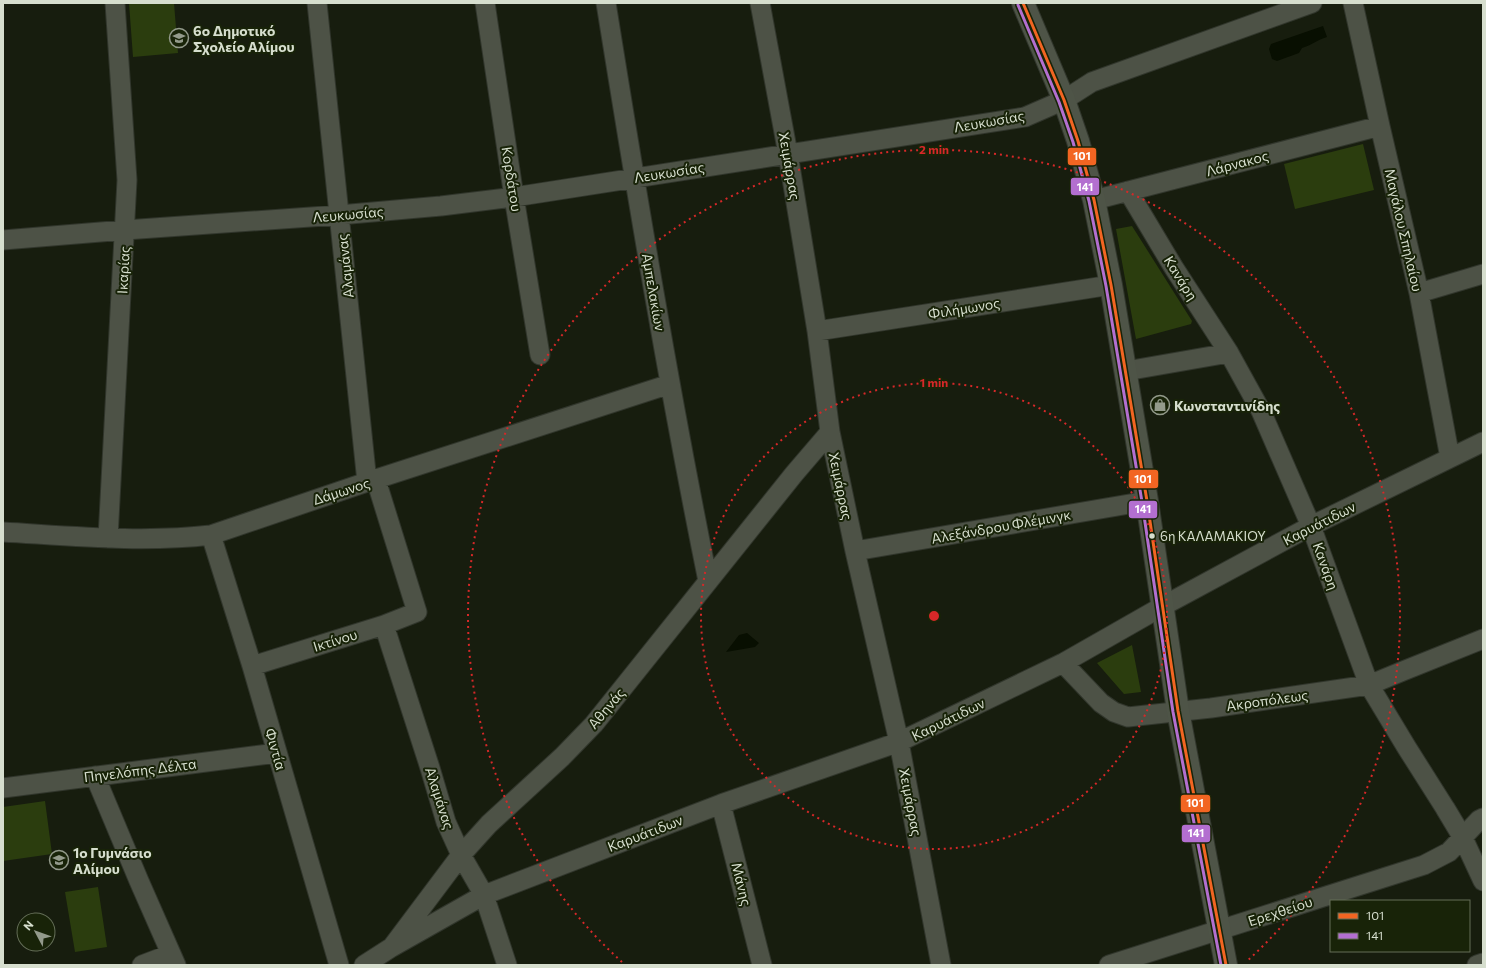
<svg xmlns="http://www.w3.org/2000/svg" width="1486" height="968" viewBox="0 0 1486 968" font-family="Commissioner,sans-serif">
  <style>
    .green { fill: #2b3d0e }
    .water { fill: #080f01 }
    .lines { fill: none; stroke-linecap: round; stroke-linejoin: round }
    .minor-casing { stroke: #31362c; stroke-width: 21 }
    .secondary-casing { stroke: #31362c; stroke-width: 24 }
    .minor { stroke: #4d5246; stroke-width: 19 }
    .secondary { stroke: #4e5447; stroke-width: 22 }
    .bus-1-casing { stroke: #182308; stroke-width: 6 }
    .bus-2-casing { stroke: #182308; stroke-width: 6 }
    .bus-1 { stroke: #f26522; stroke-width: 3 }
    .bus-2 { stroke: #b36fd0; stroke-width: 3 }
    .ring { fill: none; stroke: #d62828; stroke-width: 2; stroke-dasharray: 2 4 }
    .bus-dot { fill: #d6dece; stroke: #182308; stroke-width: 1.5 }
    .labels { text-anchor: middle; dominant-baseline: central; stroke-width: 4; stroke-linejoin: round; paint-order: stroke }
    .bus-label { font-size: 13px; fill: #d6dece; stroke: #182308; text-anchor: start }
    .poi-label { font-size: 14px; font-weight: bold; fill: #d6dece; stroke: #182308; text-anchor: start }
    .street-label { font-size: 14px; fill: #d6dece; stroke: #182308 }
    .centre { fill: #d62828; stroke: #182308; stroke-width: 2 }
    .ring-label { font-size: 12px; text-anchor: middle; font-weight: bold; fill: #d62828; stroke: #182308; stroke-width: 4; stroke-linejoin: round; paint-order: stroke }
    .line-badge { stroke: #182308; stroke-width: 1.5 }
    .badge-label { font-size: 11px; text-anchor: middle; font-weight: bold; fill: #fff }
  </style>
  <rect width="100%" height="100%" fill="#171d0e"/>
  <path class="green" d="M 129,3 L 174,3 L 178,53 L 133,57 Z
    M 1363,144 L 1374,190 L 1295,209 L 1284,164 Z
    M 1132,226 L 1192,321 L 1191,324 L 1136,339 L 1116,229 Z
    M 1132,645 L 1141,692 L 1124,694 L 1097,663 Z
    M 45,801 L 52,854 L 3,861 L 3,807 Z
    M 98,887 L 107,947 L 75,952 L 65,892 Z"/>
  <path class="water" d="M 1323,26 L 1327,37 C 1317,40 1312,45 1302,48 L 1299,53 L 1277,61 L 1272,59 L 1269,49 L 1271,44 Z
    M 747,633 L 759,643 L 755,647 L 726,652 L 739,635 Z"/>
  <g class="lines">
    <g class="minor-casing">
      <path id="minor" d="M 317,3 L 367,482
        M 485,3 L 514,197 L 540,355
        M 606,3 C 637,196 669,389 708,581
        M 760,3 L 788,154 L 817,331 L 830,432 L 855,551 L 899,742 L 941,965
        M 1353,3 L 1380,126 L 1419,293 L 1450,458
        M 1128,191 L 1174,268 L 1229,353 L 1261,411 L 1311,526 L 1369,685 L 1407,748 L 1445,808 L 1463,838 L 1483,881
        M 1094,200 L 1380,126
        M 3,240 L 125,230 L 339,215 L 441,206 L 514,197 L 1025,117 L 1064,100 L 1092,82 L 1312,3
        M 1419,293 L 1483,274
        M 817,331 L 1111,285
        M 1126,371 L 1229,353
        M 3,532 C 72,536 142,543 211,535 L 367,482 L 670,384
        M 211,535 L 252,666 L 339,965
        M 108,538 L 127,180 L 115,3
        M 855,551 L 1147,501
        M 384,625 L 430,768 L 446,822 L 461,855 L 484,895 L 507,965
        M 1063,663 L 1101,703 L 1114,712 L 1128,717 L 1211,708 L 1369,685 L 1403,671 L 1483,639
        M 252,666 L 384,625 L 417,612 L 376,480
        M 95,776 L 139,881 L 176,965
        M 3,788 L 277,753
        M 721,804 L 762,965
        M 392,947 L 484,895 L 721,804 L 899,742 L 1063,663 L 1163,606 L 1311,526 L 1483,442
        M 142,965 L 171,954
        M 364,965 L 392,947 L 461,855 L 489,824 L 562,757 L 594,724 L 794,474 L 830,432
        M 1109,965 L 1424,865 L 1449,852 L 1479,820 L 1483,818
        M 1477,965 L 1483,963"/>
    </g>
    <g class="secondary-casing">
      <path id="secondary" d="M 1023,3 L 1064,100 L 1078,141 L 1094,200 L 1111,285 L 1147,501 L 1178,711 L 1226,965"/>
    </g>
    <use href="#minor" class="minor"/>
    <use href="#secondary" class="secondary"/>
    <g class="bus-1-casing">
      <path id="bus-1" d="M 1023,3 L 1064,100 L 1078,141 L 1094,200 L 1111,285 L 1147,501 L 1178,711 L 1226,965"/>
    </g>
    <g class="bus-2-casing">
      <path id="bus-2" d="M 1018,5 L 1059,102 L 1073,142 L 1089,201 L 1106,286 L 1142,502 L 1173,712 L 1221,965"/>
    </g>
    <use href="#bus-1" class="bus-1"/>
    <use href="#bus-2" class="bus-2"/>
  </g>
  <g class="ring">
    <circle cx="934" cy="616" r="233"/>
    <path d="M622 962A466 466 0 1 1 1246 962"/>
  </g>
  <defs>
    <g id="school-ring" transform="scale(1)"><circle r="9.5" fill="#182308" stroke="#939a8b" stroke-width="1.5"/><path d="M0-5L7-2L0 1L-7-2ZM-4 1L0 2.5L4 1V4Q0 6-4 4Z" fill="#939a8b"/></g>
    <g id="shop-ring" transform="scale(1)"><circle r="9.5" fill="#182308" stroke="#939a8b" stroke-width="1.5"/><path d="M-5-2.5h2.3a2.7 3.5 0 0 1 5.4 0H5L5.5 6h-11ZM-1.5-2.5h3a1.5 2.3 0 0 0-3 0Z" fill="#939a8b"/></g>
  </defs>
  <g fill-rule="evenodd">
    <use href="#school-ring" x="179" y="38"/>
    <use href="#shop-ring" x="1160" y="405"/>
    <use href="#school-ring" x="59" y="860"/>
  </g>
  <circle class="bus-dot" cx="1152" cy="536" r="3.5"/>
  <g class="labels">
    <g class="bus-label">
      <text x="1160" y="536">6η ΚΑΛΑΜΑΚΙΟΥ</text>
    </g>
    <g class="poi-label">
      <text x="193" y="30">6ο Δημοτικό<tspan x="193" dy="16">Σχολείο Αλίμου</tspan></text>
      <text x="1174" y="405">Κωνσταντινίδης</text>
      <text x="73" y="852">1ο Γυμνάσιο<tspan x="73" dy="16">Αλίμου</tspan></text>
    </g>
    <g class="street-label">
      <text transform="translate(989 121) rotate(-10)">Λευκωσίας</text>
      <text transform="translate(1237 163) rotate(-15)">Λάρνακος</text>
      <text transform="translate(790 166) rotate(80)">Χειμάρρας</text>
      <text transform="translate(669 172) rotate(-9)">Λευκωσίας</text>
      <text transform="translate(512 179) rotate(81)">Κορδάτου</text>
      <text transform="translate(348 214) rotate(-5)">Λευκωσίας</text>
      <text transform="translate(1404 230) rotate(77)">Μαγάλου Σπηλαίου</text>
      <text transform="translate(345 266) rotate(-96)">Αλαμάνας</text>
      <text transform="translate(123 270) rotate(-87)">Ικαρίας</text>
      <text transform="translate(1181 278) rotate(58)">Κανάρη</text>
      <text transform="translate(654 292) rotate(80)">Αμπελακίων</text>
      <text transform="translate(964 308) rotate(-9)">Φιλήμωνος</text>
      <text transform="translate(841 486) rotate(78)">Χειμάρρας</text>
      <text transform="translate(341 491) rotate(-18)">Δάμωνος</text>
      <text transform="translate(1319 523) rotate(-27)">Καρυάτιδων</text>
      <text transform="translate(1001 526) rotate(-10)">Αλεξάνδρου Φλέμινγκ</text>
      <text transform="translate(1326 566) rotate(70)">Κανάρη</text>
      <text transform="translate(335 640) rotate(-17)">Ικτίνου</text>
      <text transform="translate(1267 700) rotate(-8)">Ακροπόλεως</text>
      <text transform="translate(606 708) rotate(-50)">Αθηνάς</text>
      <text transform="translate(948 719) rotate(-26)">Καρυάτιδων</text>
      <text transform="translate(276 749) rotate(74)">Φιντία</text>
      <text transform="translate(140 770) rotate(-7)">Πηνελόπης Δέλτα</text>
      <text transform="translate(440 798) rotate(72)">Αλαμάνας</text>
      <text transform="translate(911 802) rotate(79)">Χειμάρρας</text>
      <text transform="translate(645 833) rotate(-21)">Καρυάτιδων</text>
      <text transform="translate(742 884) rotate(76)">Μάνης</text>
      <text transform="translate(1280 911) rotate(-18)">Ερεχθείου</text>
    </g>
  </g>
  <circle cx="934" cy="616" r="6" class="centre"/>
  <g class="ring-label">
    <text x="934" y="154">2 min</text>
    <text x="934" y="387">1 min</text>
  </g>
  <g class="line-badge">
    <rect x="1067" y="147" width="30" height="19" rx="4" fill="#f26522"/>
    <rect x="1070" y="177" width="30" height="19" rx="4" fill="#b36fd0"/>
    <rect x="1128" y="469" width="31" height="20" rx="4" fill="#f26522"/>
    <rect x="1128" y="500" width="30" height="19" rx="4" fill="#b36fd0"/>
    <rect x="1180" y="794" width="31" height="19" rx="4" fill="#f26522"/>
    <rect x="1181" y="824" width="30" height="19" rx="4" fill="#b36fd0"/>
  </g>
  <g class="badge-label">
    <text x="1082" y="160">101</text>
    <text x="1085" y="191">141</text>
    <text x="1143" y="483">101</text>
    <text x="1143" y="513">141</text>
    <text x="1195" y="807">101</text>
    <text x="1196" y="837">141</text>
  </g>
  <rect width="1486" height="968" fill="none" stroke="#d6dece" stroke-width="8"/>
  <rect x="1330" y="900" width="140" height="52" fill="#182308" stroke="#646e57"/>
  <rect x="1338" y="913" width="20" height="6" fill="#f26522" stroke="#646e57"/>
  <text x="1366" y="920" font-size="12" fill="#d6dece">101</text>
  <rect x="1338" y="933" width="20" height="6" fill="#b36fd0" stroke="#646e57"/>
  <text x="1366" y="940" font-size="12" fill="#d6dece">141</text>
  <g transform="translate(36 932) rotate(311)"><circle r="19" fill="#182308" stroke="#646e57"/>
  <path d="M0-3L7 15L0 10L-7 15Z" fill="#939a8b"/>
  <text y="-6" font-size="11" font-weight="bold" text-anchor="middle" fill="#d6dece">N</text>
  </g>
</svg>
